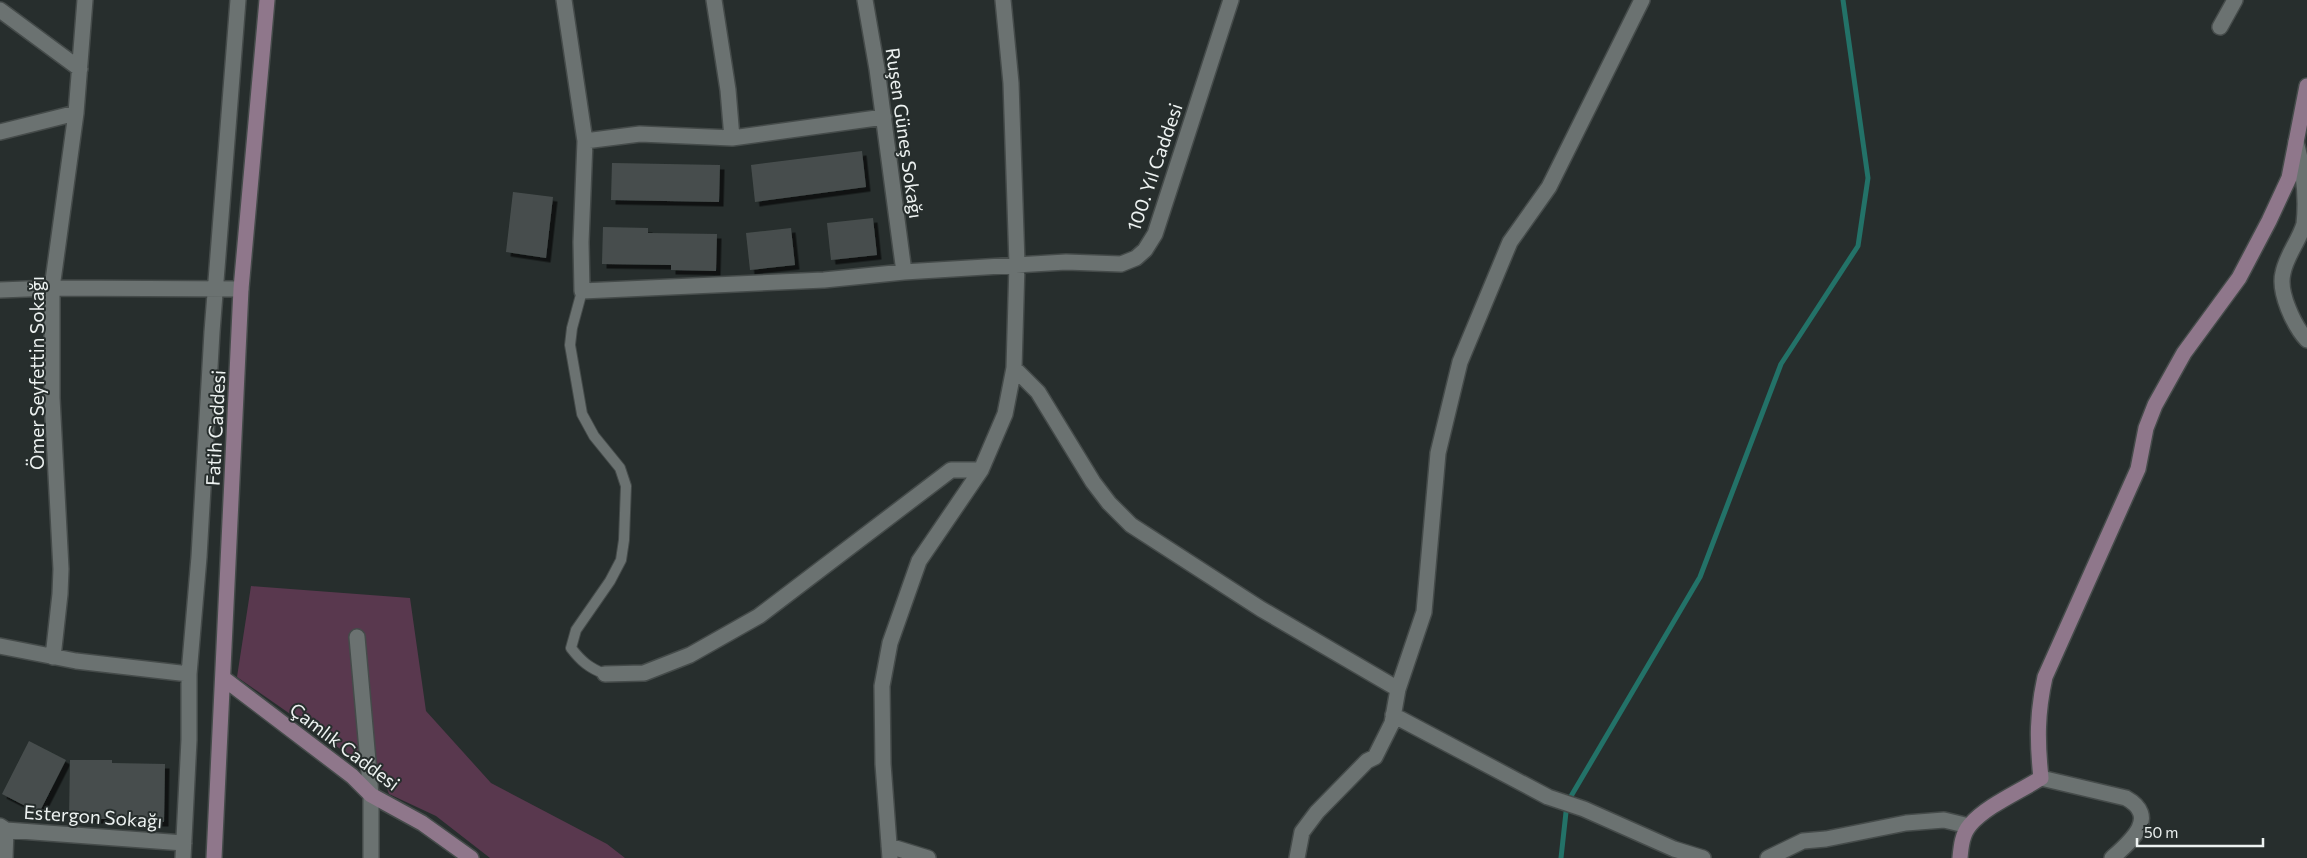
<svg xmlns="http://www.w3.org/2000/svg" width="2307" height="858" viewBox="0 0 2307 858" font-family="Commissioner,sans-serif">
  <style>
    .green { fill: #59384e }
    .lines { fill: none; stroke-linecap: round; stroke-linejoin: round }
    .stream { stroke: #237268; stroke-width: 5 }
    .building { fill: #474e4d; filter: url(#shadow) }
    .lane-casing { stroke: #454b4a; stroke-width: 12 }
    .street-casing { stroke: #454b4a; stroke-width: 18 }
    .secondary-casing { stroke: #454b4a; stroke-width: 18 }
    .lane { stroke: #6b7271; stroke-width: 10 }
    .street { stroke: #6b7271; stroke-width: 15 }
    .secondary { stroke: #8f778b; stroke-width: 15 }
    .labels { text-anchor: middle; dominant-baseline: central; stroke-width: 4; stroke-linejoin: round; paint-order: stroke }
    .street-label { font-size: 19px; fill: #edf2f1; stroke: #272e2d }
  </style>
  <defs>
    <filter id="shadow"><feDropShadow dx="4.5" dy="4.5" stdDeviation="0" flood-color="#0009"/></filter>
  </defs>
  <rect width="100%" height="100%" fill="#272e2d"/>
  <path class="green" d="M 251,586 L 410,598 L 426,711 L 491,783 L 607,844 L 625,858 L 490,858 L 436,816 L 389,794 L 381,772 L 359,762 L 237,677 Z"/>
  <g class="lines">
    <path class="stream" d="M 1561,858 L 1567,803 L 1700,577 L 1781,364 L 1858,246 L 1868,178 L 1843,0"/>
  </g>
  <path class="building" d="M 862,151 L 866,187 L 755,202 L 751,165 Z
    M 612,163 L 720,165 L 719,202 L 611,200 Z
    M 513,192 L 553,197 L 546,258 L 506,252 Z
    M 873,218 L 877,255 L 831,260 L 827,223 Z
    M 603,227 L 648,228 L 648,233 L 717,234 L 716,271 L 671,270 L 671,265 L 602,264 Z
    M 791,228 L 795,265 L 750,270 L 746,233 Z
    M 29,741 L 66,760 L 39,813 L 2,794 Z
    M 70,760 L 112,760 L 112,763 L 165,764 L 164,822 L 122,822 L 122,819 L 69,819 Z"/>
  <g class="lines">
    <g class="lane-casing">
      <path id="lane" d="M 582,291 L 572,328 L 570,345 L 582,414 L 594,436 L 620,468 L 626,486 L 624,540 L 621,560 L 610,581 L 576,630 L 571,648 C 581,661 589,668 605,674"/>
    </g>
    <g class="street-casing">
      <path id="street" d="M 564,0 L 585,141 L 581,242 L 582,291 L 824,280 L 904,272 L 1066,262 L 1121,264 L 1136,258 L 1145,250 L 1155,234 L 1231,0
        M 714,0 L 728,90 L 732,138
        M 865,0 L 877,69 L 904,272
        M 0,10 L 80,69
        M 2220,27 L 2235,0
        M 0,132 L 76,113
        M 585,141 L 640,134 L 732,138 L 884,117
        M 2296,142 C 2303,167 2307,197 2304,224 C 2299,241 2286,256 2283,273 C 2278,292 2294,326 2307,340
        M 0,290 L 52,288 L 241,289
        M 1014,368 L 1038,392 L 1093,482 L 1109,503 L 1131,525 L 1261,609 L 1398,689
        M 357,637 L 371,795 L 371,858
        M 0,646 L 76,661 L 189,674
        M 53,657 L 60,594 L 61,569 L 52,398 L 52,288 L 76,113 L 85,0
        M 605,674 L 644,673 L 690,655 L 759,616 L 951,470 L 981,470
        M 1393,715 L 1548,797 L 1584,809 L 1674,849 L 1703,858
        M 2041,778 L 2126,798 C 2160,817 2130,842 2112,858
        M 0,826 L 6,830 L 184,843
        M 889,846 L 928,858
        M 5,858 L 6,830
        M 183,858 L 189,740 L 189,674 L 199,557 L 212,332 L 238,0
        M 890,858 L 883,764 L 882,686 L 890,643 L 919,561 L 981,470 L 1005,414 L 1014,368 L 1017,264 L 1011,83 L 1003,0
        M 1297,858 L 1302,832 L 1317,812 L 1367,761 L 1375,757 L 1392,723 L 1398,689 L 1424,612 L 1438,453 L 1460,362 L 1510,242 L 1549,187 L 1642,0
        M 1768,858 L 1803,841 L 1826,839 L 1906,823 L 1944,820 L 1969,826"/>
    </g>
    <g class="secondary-casing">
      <path id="secondary" d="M 223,678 L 352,776 L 371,795 L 422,823 L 471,858
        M 214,858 L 241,289 L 267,0
        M 1960,858 C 1961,847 1962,834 1970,825 C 1986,806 2019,792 2041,778 C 2037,741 2037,713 2045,677 L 2138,469 L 2146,428 L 2155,405 L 2184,353 L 2239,278 L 2269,221 L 2289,178 L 2307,86"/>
    </g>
    <use href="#lane" class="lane"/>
    <use href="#street" class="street"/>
    <use href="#secondary" class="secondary"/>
  </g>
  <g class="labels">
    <g class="street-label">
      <text transform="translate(905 133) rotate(82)">Ruşen Güneş Sokağı</text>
      <text transform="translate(1154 167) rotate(-71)">100. Yıl Caddesi</text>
      <text transform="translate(36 373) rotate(-90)">Ömer Seyfettin Sokağı</text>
      <text transform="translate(215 428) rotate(-87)">Fatih Caddesi</text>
      <text transform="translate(345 746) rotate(37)">Çamlık Caddesi</text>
      <text transform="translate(93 816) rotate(4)">Estergon Sokağı</text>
    </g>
  </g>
  <path d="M2137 838v8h126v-8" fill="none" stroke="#edf2f1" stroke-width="2.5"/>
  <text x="2144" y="838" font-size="15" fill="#edf2f1" stroke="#272e2d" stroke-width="4" paint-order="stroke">50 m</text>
</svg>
